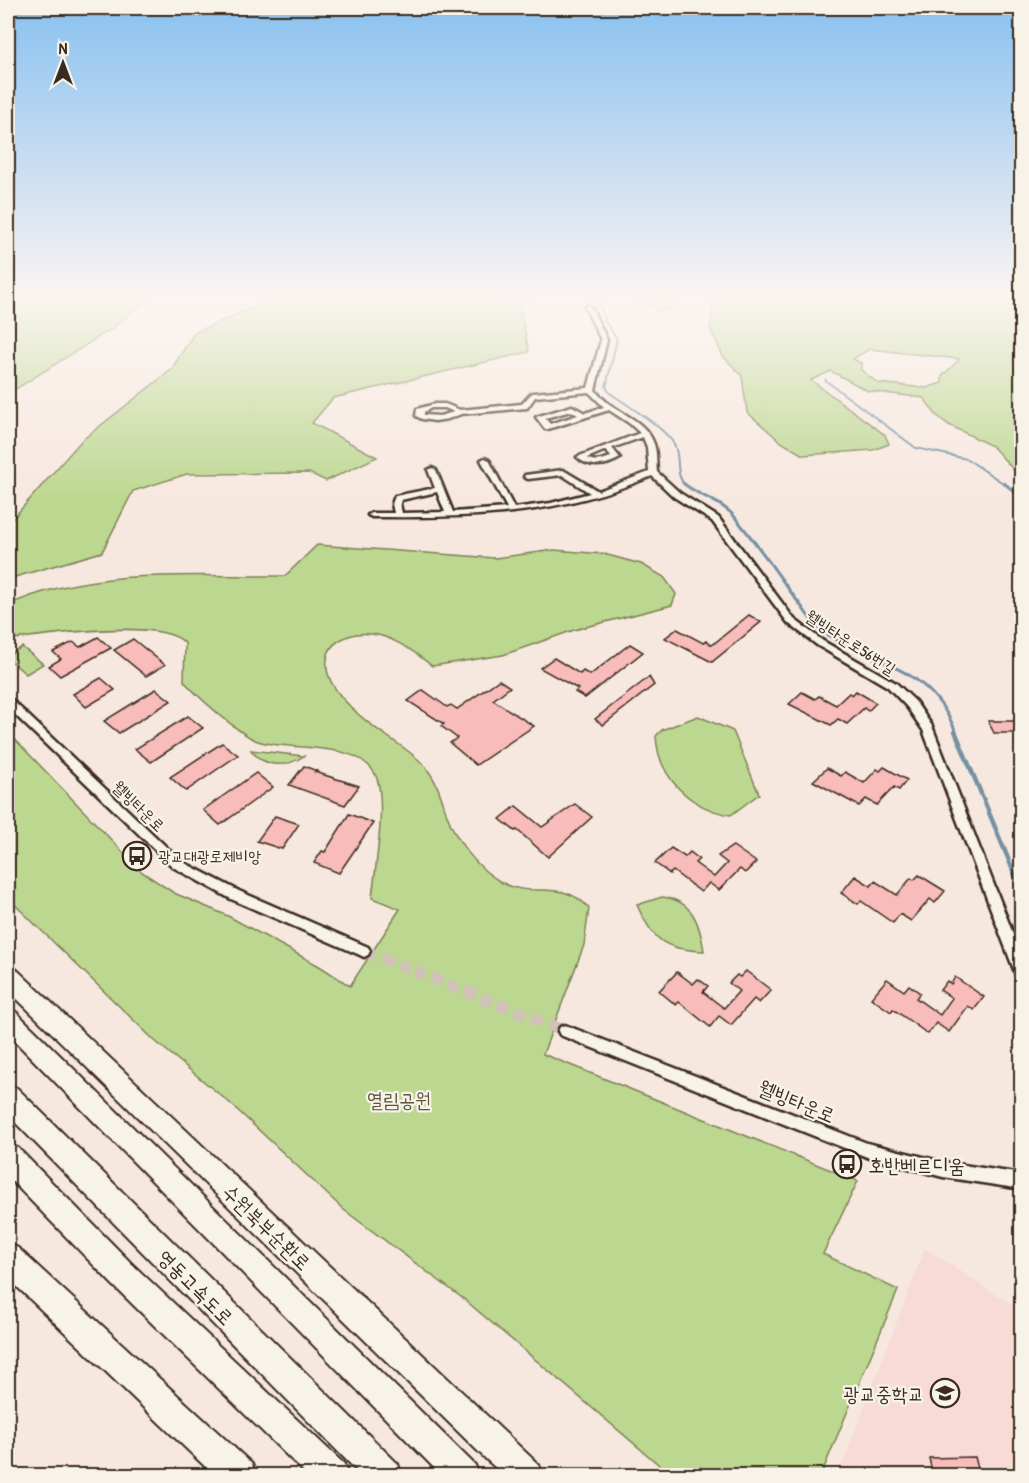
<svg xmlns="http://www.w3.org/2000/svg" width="1029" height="1483" viewBox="0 0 1029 1483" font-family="'Patrick Hand','Poor Story',sans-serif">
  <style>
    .built { fill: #f7dbd4 }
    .green { fill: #bcd78f; stroke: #7c8056; stroke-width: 1.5; fill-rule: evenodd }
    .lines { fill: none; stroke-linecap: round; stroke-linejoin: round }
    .stream-far2 { stroke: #7591a3; stroke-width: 2 }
    .stream-far1 { stroke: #7591a3; stroke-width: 3 }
    .stream { stroke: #7591a3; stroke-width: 4.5 }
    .building { fill: #f8bcba; stroke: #3b2a1e; stroke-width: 1.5 }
    .minor-tunnel { stroke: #d1c2b8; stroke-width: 12; stroke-dasharray: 12 6; stroke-linecap: butt }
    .minor-casing { stroke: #3b2a1e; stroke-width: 5 }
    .trunk-casing { stroke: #3b2a1e; stroke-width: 4 }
    .motorway-casing { stroke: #3b2a1e; stroke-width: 4 }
    .minor { fill: #f7f3e8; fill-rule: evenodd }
    .trunk { fill: #f7f3e8; fill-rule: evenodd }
    .motorway { fill: #f7f3e8; fill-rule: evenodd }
    .labels { text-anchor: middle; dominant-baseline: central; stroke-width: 4.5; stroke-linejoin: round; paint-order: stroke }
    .street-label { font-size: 16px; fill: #3b2a1e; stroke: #f7f3e8 }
    .poi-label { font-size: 16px; fill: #3b2a1e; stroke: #f7f3e8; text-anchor: start }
    .near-park-label { font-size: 20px; fill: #5b553a; stroke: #f7f3e8 }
    .near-street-label { font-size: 20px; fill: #3b2a1e; stroke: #f7f3e8 }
    .near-poi-label { font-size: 20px; fill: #3b2a1e; stroke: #f7f3e8; text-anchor: start }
  </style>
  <rect width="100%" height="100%" fill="#f7e8df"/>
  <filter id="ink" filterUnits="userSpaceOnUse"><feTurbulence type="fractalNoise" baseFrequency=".0167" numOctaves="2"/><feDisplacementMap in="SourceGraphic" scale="12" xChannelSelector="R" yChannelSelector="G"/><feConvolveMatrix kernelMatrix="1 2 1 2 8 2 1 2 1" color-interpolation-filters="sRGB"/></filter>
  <g filter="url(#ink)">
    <path class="built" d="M 925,1248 L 1021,1311 L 1021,1475 L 838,1476 Z"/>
    <path class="green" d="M 8,295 L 141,295 L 146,300 L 113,328 L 8,394 Z
      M 272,295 L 539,295 L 519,303 L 529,352 L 333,398 L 312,423 L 377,457 L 326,481 L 309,473 L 187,474 L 133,491 L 102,552 L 8,579 L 8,524 L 81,441 L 171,370 L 194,333 L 254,307 Z
      M 634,295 L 681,295 L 672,307 L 659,312 Z
      M 707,295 L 1021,295 L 1021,478 L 992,446 L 949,425 L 936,415 L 924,398 L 868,391 L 831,371 L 811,380 L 885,435 L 889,444 L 873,450 L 803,455 L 781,442 L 747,412 L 742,376 L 723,356 L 710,328 L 714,303 ZM 869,349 L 959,359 L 959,360 L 942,376 L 942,383 L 926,388 L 878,383 L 861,370 L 861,363 L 853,359 Z
      M 317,545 L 495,558 L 554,550 L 604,554 L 641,564 L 664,577 L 676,594 L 672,605 L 574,630 L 503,655 L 432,666 C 409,647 377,625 346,637 C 335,642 328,648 327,660 C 324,679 341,698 354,710 C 374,731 402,743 422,763 C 437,779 441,796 447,815 C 456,841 478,869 501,882 C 531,900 561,877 589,908 L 584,945 L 543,1054 L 858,1181 L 823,1254 L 898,1290 L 821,1475 L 671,1475 L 465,1300 L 344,1210 L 231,1104 L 155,1041 L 8,898 L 8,732 L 142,872 L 174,893 L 228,916 L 321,967 L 350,986 L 400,909 L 372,898 C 375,869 387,801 376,776 C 359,739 290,752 258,741 C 241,736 196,695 184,681 L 185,643 C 162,617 43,635 8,640 L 8,605 C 94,566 193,577 285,576 Z
      M 22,647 L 43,664 L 26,674 L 8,659 L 8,656 Z
      M 698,716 L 733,731 L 759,794 L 731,815 C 691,809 658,778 656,736 L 662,730 Z
      M 251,750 L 304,756 C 286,768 264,768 251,750 Z
      M 662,897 C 693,900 700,924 704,951 C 665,950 653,941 637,905 Z"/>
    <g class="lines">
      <path class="stream-far2" d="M 597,295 L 606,323 L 617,339 L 606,387 L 610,393 C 628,406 663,426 674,444 C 681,457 674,474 685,485
        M 825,380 L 916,448 L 967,459 L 1006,485"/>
      <path class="stream-far1" d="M 683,483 C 698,496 721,501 733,515 C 757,543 777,574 799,603 C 806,612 813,625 822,631 C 876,668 927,662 956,732
        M 1004,483 L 1022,498"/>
      <path class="stream" d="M 955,731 L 1022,892"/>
    </g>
    <path class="building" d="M 749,615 L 761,622 L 712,662 L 665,638 L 677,629 L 703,643 L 706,641 L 712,645 Z
      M 98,637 L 111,648 L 60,676 L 49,666 L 61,659 L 53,652 L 73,642 L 80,647 Z
      M 133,639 L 165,665 L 146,676 L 114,650 Z
      M 630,644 L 643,652 L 585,698 L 575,692 L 578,689 L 540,668 L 554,658 L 580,674 L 583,671 L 590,675 Z
      M 649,677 L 654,685 L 603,725 L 595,719 Z
      M 101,678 L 115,690 L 86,707 L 73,694 Z
      M 499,680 L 510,687 L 493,700 L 534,726 L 476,765 L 450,743 L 457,738 L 441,726 L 444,724 L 408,701 L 423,690 L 447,707 L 451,705 L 457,709 Z
      M 156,689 L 171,701 L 119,733 L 104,721 Z
      M 856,691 L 876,703 L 868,711 L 864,708 L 847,724 L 838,719 L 831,725 L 789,704 L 802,692 L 815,699 L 819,696 L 836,705 L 849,693 L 852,695 Z
      M 188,716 L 203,728 L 151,762 L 135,749 Z
      M 988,721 L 1022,721 L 1022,733 L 994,733 Z
      M 222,743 L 238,755 L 186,791 L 170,777 Z
      M 304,766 L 317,771 L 315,772 L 359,786 L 345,805 L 289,785 Z
      M 884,767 L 907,780 L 899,790 L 894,787 L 877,805 L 866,799 L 859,806 L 813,781 L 827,768 L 841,776 L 845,772 L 864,783 L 877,769 L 880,771 Z
      M 256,773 L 273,787 L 220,825 L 203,810 Z
      M 575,804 L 592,817 L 548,857 L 517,830 L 515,831 L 500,819 L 516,806 L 542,827 Z
      M 349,814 L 373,823 L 339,873 L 314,863 L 322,851 L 325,852 Z
      M 275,816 L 299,824 L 282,849 L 257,841 Z
      M 733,846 L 756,862 L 745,873 L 740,869 L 719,890 L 709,883 L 701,892 L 673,871 L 670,874 L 655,863 L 671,848 L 685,857 L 690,852 L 699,859 L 695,863 L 714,877 L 727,863 L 718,856 Z
      M 919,875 L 945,891 L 935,903 L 930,899 L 911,921 L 900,914 L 893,923 L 861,901 L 858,904 L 841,893 L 855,876 L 871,886 L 875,881 L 897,895 L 911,878 L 914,880 Z
      M 746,971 L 771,990 L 759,1003 L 754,999 L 731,1025 L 719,1016 L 710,1027 L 679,1002 L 676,1005 L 659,991 L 677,972 L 693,984 L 698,979 L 708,986 L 703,992 L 724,1008 L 739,991 L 729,983 L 737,975 L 740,977 Z
      M 955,977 L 984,997 L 974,1010 L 968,1006 L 949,1032 L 936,1023 L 928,1034 L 893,1009 L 891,1012 L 871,998 L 887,979 L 904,991 L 909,985 L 920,993 L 916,998 L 940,1015 L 952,998 L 940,990 L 947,981 L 951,984 Z
      M 975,1457 L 980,1476 L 933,1476 L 929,1458 Z"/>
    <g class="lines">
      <path class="minor-tunnel" d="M 364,951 L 565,1031"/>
      <g class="minor-casing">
        <path id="minor" d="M 588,305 L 591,307 L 607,340 L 595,390 C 610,412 645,417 654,444 C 657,453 656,463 657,472 L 680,493 L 718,517 L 794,619 L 823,641 L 896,683 L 915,701 L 932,726 L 1022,957 L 1022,981 L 1017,979 L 1016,975 L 923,730 L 907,707 L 888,687 L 817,645 L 788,623 L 712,521 L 674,497 L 652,476 C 557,516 473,518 372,517 L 368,515 L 372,513 L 394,513 L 392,504 L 395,496 L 435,488 L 428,470 L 432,468 L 436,470 L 453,512 L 507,508 L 481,460 L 485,458 L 489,460 L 514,508 L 551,503 L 590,493 L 562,475 L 528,479 L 524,477 L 525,475 L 563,470 L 598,491 L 649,472 L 647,447 L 643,437 L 612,448 L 620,458 C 607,466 589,469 577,457 L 640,433 L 629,423 L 609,410 L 548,429 L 545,429 L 536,417 L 572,406 L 585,413 L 604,407 L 589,392 L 535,397 L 527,408 L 461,414 L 448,419 L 435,421 L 422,419 L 416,416 L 417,409 L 435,404 L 445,404 L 460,410 L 522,404 L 531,394 L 533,393 L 588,388 L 601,340 L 585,307 ZM 431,408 L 445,408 L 454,412 L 440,416 L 424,415 L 424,412 ZM 571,411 L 578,415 L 550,424 L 545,418 ZM 606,450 L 611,457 C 602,460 595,463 587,458 ZM 437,492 L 445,512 L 402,513 L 400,504 L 401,500 Z
          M 8,699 L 12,700 L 181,861 L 239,891 L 368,947 L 370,951 L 368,955 L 364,957 L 360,955 L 231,899 L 173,867 L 8,708 Z
          M 565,1025 L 867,1143 L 943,1162 L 1022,1174 L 1022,1189 L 943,1177 L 867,1157 L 560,1035 L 558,1031 L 560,1027 Z"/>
      </g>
      <g class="trunk-casing">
        <path id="trunk" d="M 8,966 L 16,969 L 539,1465 L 543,1476 L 505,1476 L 488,1461 L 8,990 Z
          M 8,1008 L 16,1012 L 475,1465 L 479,1476 L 442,1476 L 8,1034 Z"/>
      </g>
      <g class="motorway-casing">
        <path id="motorway" d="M 8,1084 L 17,1088 L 398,1464 L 402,1476 L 362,1476 L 8,1115 Z
          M 8,1144 L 18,1148 L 132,1264 L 344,1464 L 348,1476 L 308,1476 L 112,1284 L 8,1177 Z
          M 8,1243 L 18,1248 L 252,1464 L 256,1476 L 215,1476 L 8,1278 Z"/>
      </g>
      <use href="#minor" class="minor"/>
      <use href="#trunk" class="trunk"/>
      <use href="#motorway" class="motorway"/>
    </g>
  </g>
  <linearGradient id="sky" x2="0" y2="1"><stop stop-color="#89c1f0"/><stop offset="0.59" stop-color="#fbf5f1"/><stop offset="1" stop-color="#fbf5f1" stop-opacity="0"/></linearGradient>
  <rect width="1029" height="503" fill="url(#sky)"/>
  <defs>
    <g id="bus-ring" transform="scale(1.5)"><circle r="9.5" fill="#f7f3e8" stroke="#3b2a1e" stroke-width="1.5"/><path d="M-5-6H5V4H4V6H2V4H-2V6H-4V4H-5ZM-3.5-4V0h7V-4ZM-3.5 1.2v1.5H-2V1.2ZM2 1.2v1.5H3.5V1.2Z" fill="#3b2a1e"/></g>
    <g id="school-ring" transform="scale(1.5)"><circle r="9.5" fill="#f7f3e8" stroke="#3b2a1e" stroke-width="1.5"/><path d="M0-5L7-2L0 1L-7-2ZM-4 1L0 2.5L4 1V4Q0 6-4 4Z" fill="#3b2a1e"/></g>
  </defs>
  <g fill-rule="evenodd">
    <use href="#bus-ring" x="137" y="856"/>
    <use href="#bus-ring" x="847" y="1164"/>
    <use href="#school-ring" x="945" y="1393"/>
  </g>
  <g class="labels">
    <g class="street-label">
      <text transform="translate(851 642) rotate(33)">웰빙타운로56번길</text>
      <text transform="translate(139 806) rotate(44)">웰빙타운로</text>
    </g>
    <g class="poi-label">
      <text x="158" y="856">광교대광로제비앙</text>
    </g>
    <g class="near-park-label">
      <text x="399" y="1099">열림공원</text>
    </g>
    <g class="near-street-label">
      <text transform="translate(797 1101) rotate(22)">웰빙타운로</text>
      <text transform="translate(267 1227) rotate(44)">수원북부순환로</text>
      <text transform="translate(196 1287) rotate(45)">영동고속도로</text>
    </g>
    <g class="near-poi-label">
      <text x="868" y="1164">호반베르디움</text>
      <text x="924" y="1393" text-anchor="end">광교중학교</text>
    </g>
  </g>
  <rect width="1029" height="1483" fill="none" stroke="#f7f3e8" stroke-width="30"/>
  <rect x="15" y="15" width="999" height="1453" fill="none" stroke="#3b2a1e" stroke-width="2" filter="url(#ink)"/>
  <g transform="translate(63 63)" stroke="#f7f3e8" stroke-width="4.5" paint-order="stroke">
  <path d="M0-4.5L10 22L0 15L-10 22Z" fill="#3b2a1e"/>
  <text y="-9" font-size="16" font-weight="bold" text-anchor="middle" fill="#3b2a1e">N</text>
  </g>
</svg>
